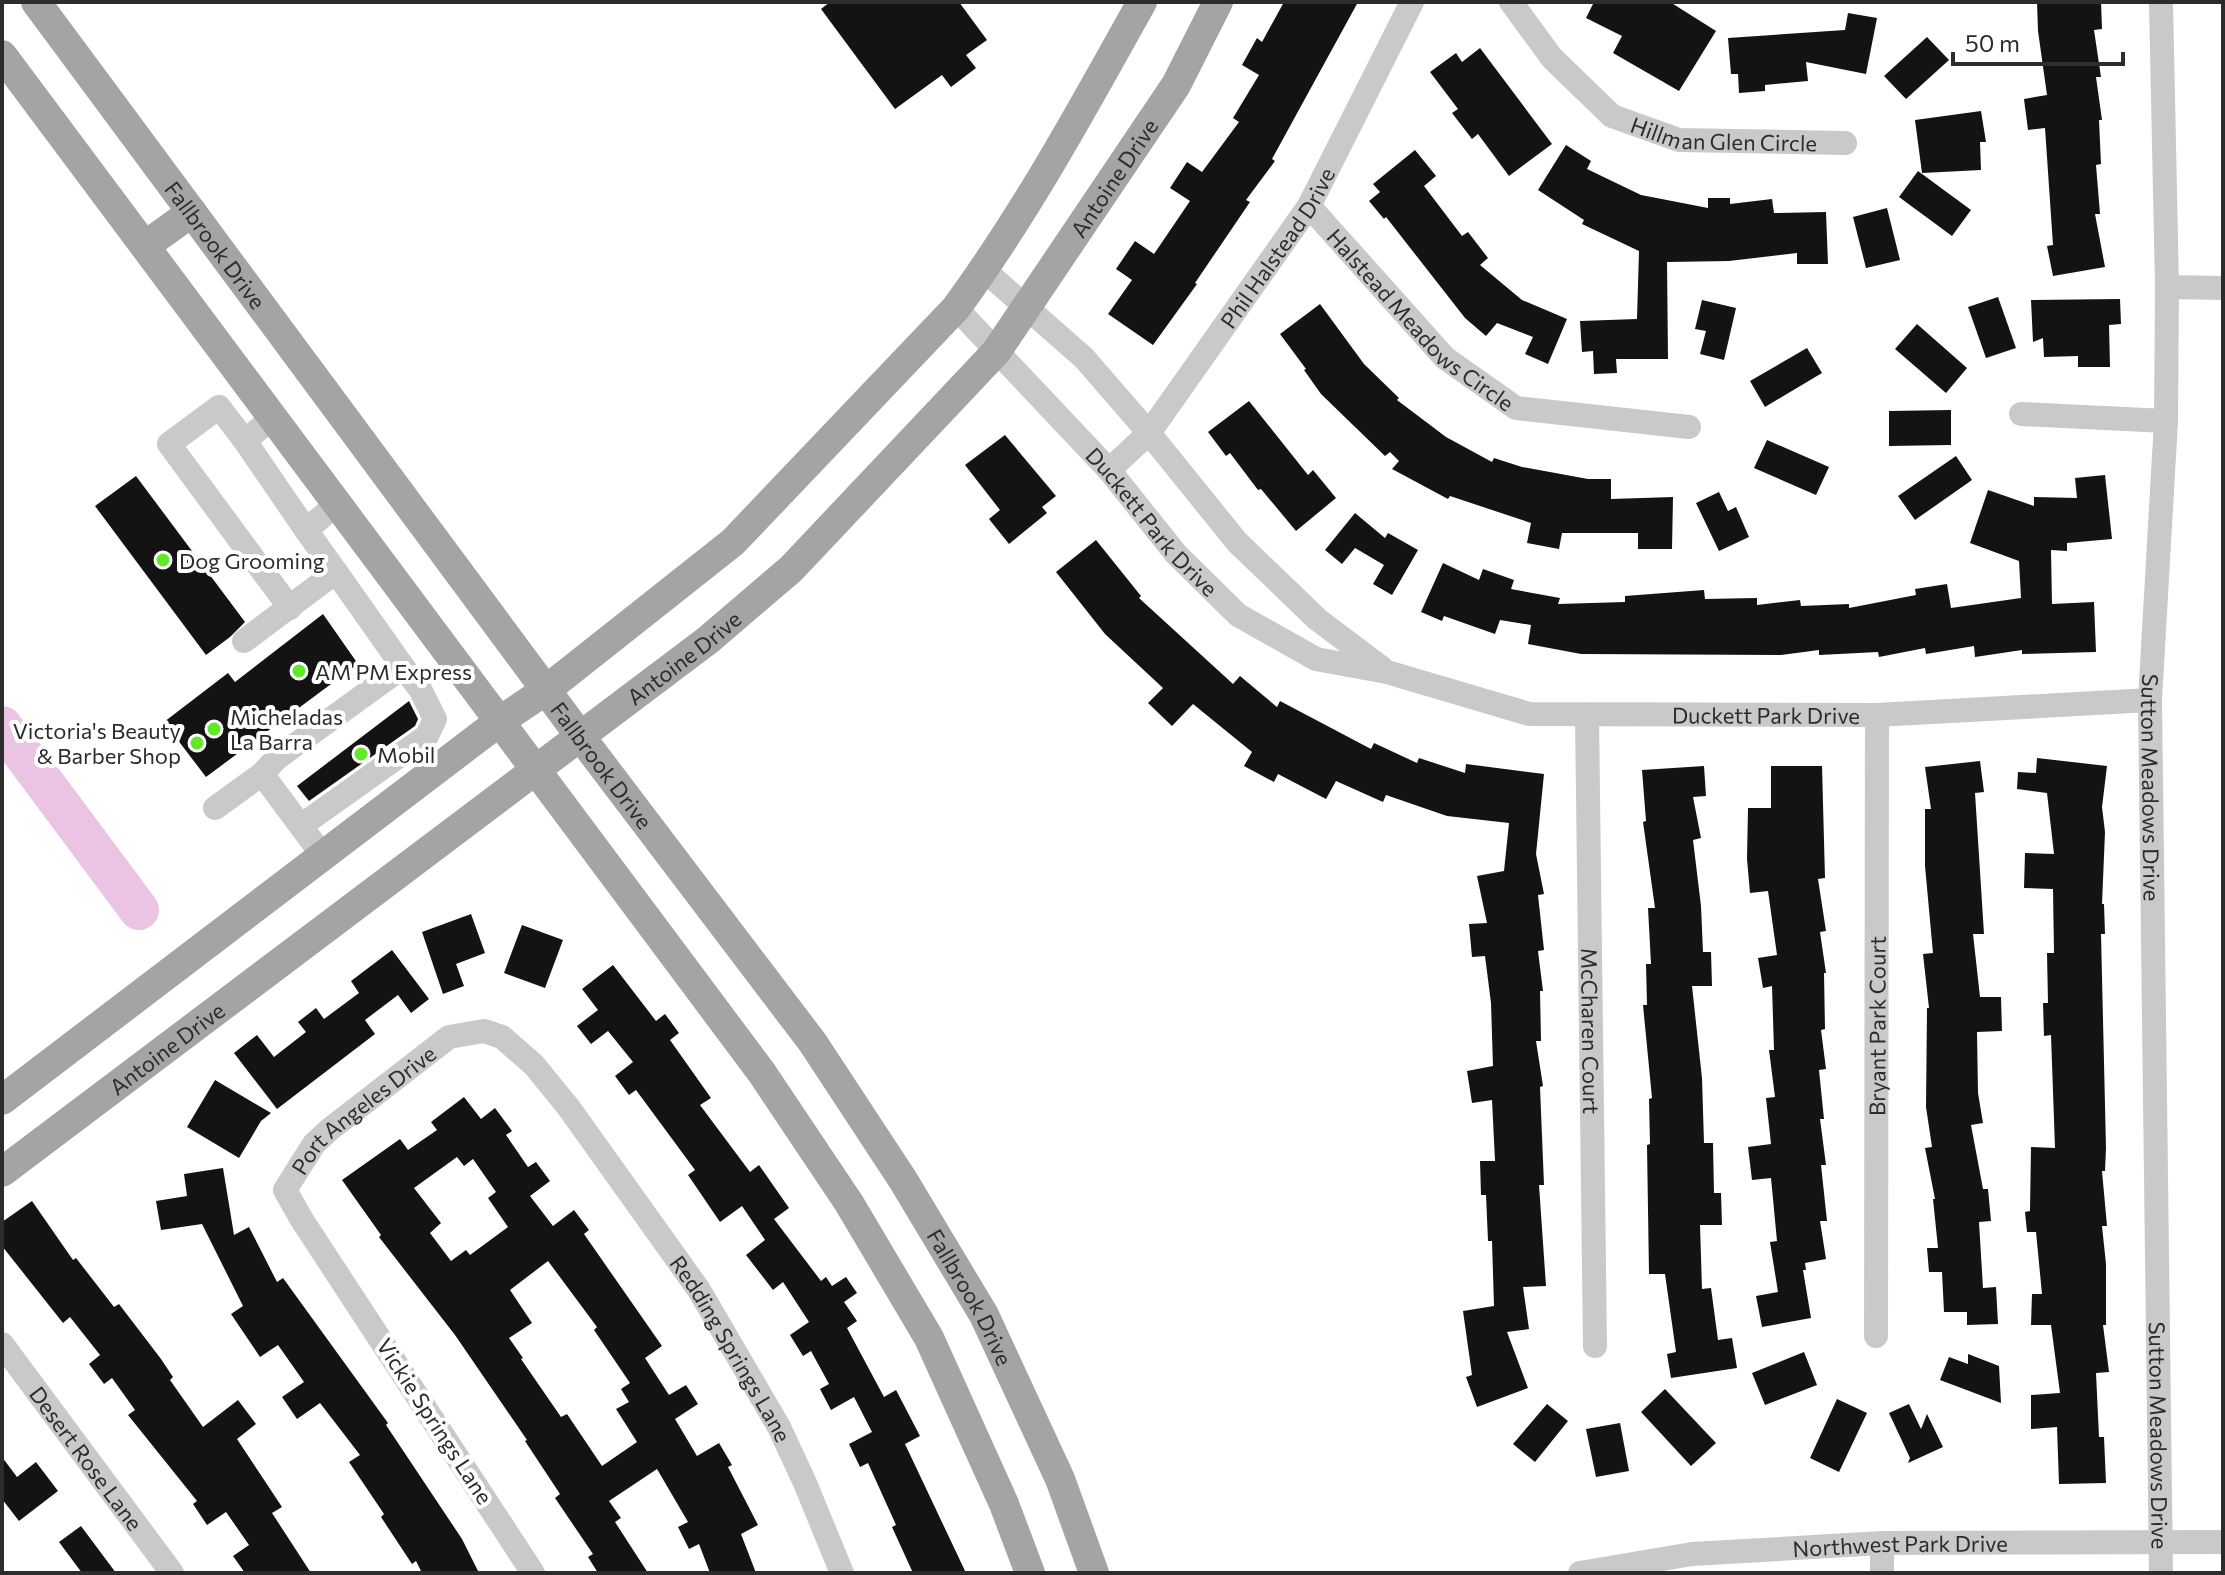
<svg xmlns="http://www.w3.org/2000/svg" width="2225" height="1575" viewBox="0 0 2225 1575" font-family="Commissioner,sans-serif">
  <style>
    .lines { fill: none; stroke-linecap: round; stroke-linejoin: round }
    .river { stroke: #ebc4e4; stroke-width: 40 }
    .building { fill: #131313; fill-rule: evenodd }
    .minor { stroke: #c9c9c9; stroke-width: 24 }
    .major { stroke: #a4a4a4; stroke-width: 30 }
    .poi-dot { fill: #60e829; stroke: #fff; stroke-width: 3 }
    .labels { text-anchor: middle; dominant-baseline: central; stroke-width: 8; stroke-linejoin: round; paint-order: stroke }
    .street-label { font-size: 22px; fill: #2c2c2c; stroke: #fff }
    .poi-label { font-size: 22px; fill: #2c2c2c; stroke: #fff; text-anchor: start }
  </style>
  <rect width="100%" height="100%" fill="#fff"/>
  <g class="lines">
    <path class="river" d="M 2,726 L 139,910"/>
  </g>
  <path class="building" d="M 830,2 L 959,2 L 987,40 L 966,55 L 976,68 L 951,87 L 942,75 L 895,109 L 821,9 Z
    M 1284,2 L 1358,2 L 1272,159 L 1275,161 L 1246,200 L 1250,202 L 1195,283 L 1197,284 L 1153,345 L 1108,314 L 1132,280 L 1116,269 L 1135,241 L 1154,254 L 1190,201 L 1170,188 L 1187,162 L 1202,172 L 1239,122 L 1233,118 L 1259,75 L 1242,65 L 1257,38 L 1262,42 Z
    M 1594,2 L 1670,2 L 1716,31 L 1679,91 L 1613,53 L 1622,36 L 1586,18 Z
    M 2037,2 L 2101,2 L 2102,29 L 2094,30 L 2101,77 L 2096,77 L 2102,120 L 2099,120 L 2101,164 L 2096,165 L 2100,214 L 2095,214 L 2105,267 L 2053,276 L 2047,246 L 2053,245 L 2045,128 L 2028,130 L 2024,99 L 2047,95 L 2038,31 Z
    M 1848,13 L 1877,18 L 1866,74 L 1806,62 L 1808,81 L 1765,85 L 1765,91 L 1739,93 L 1738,74 L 1731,74 L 1728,38 L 1845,30 Z
    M 1927,37 L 1949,60 L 1906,99 L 1884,76 Z
    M 1480,48 L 1552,144 L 1509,176 L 1478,134 L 1472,139 L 1452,113 L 1458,109 L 1430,72 L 1456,53 L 1462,62 Z
    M 1981,111 L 1986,142 L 1980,142 L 1981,170 L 1922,173 L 1915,120 Z
    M 1566,145 L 1591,161 L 1587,169 L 1641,195 L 1708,208 L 1708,198 L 1730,198 L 1730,204 L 1772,199 L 1774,213 L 1826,212 L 1828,264 L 1797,264 L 1797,253 L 1729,261 L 1667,262 L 1668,359 L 1616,359 L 1617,373 L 1594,374 L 1593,351 L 1582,352 L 1580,321 L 1637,319 L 1639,251 L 1582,224 L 1584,220 L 1538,190 Z
    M 1415,150 L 1436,176 L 1424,186 L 1462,236 L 1468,232 L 1488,258 L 1480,265 L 1522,300 L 1567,319 L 1548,364 L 1525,354 L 1533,337 L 1497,323 L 1486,336 L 1465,318 L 1386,217 L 1384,219 L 1369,201 L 1380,192 L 1373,184 Z
    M 1918,171 L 1971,210 L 1952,236 L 1899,197 Z
    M 1887,208 L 1900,260 L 1866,268 L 1853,217 Z
    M 1998,297 L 2016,348 L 1986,358 L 1968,307 Z
    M 2120,299 L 2121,324 L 2109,325 L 2110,367 L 2078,367 L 2078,356 L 2044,357 L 2043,338 L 2033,342 L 2031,300 Z
    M 1702,300 L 1736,308 L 1724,360 L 1700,354 L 1706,331 L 1695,329 Z
    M 1320,304 L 1364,364 L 1399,398 L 1397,400 L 1446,437 L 1492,462 L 1494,458 L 1522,467 L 1588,479 L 1611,479 L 1611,499 L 1673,497 L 1672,549 L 1638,549 L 1638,533 L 1562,533 L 1559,549 L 1527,543 L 1531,523 L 1450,496 L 1448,499 L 1392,469 L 1399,461 L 1390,452 L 1385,456 L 1321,394 L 1304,370 L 1306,369 L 1280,334 Z
    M 1917,324 L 1967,368 L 1946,393 L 1895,349 Z
    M 1807,348 L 1822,373 L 1765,407 L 1750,381 Z
    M 1249,401 L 1308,475 L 1313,470 L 1336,498 L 1296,531 L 1261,489 L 1258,490 L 1230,453 L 1226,456 L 1208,432 Z
    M 1951,410 L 1951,445 L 1889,446 L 1889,411 Z
    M 1005,435 L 1056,496 L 1042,507 L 1047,513 L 1009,544 L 989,519 L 1000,510 L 965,465 Z
    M 1767,440 L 1829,467 L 1816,495 L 1754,468 Z
    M 1956,456 L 1972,480 L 1915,520 L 1898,496 Z
    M 2105,475 L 2112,539 L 2067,543 L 2067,551 L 2051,550 L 2052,604 L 2094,602 L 2096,652 L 2022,654 L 2022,650 L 1975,657 L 1974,646 L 1926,654 L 1925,648 L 1879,657 L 1878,652 L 1819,655 L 1819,650 L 1781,655 L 1581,654 L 1528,644 L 1531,625 L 1500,620 L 1495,634 L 1444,616 L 1442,621 L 1421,612 L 1443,563 L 1479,580 L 1483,569 L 1514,580 L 1511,589 L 1560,598 L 1558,604 L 1625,602 L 1625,596 L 1704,590 L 1705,599 L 1757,598 L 1757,605 L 1800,600 L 1801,606 L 1849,604 L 1849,608 L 1916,595 L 1915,589 L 1947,584 L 1951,608 L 2021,598 L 2019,561 L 1970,543 L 1988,490 L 2034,506 L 2034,497 L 2077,498 L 2075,478 Z
    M 136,476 L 245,622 L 230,637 L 206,655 L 95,506 Z
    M 1719,492 L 1728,511 L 1736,507 L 1749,537 L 1719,551 L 1696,503 Z
    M 1355,513 L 1385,538 L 1388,533 L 1418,550 L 1392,595 L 1373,584 L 1384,565 L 1355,548 L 1342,564 L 1325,550 Z
    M 1096,540 L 1141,596 L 1139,598 L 1233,684 L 1240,676 L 1277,707 L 1280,701 L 1371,749 L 1374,743 L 1417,763 L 1419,758 L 1465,773 L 1466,764 L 1544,774 L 1536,854 L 1544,894 L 1538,895 L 1544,950 L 1538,951 L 1543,991 L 1540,991 L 1541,1041 L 1536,1041 L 1543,1086 L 1540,1087 L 1544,1185 L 1539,1185 L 1546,1286 L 1523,1287 L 1529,1329 L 1507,1332 L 1528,1388 L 1477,1407 L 1466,1377 L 1472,1375 L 1463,1311 L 1494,1306 L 1492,1241 L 1488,1241 L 1486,1195 L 1481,1195 L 1480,1161 L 1495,1161 L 1492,1100 L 1472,1103 L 1467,1071 L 1493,1066 L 1491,1003 L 1485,956 L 1472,957 L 1469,924 L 1487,923 L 1477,876 L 1504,871 L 1509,823 L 1447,816 L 1386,795 L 1383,802 L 1336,781 L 1326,799 L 1278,774 L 1274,782 L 1244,766 L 1252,752 L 1193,704 L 1172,726 L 1148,703 L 1163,688 L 1105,634 L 1056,572 Z
    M 323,614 L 358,664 L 206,777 L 164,722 L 228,673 L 235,682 Z
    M 409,701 L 418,719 L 415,726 L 309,801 L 297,786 Z
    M 2037,758 L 2107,766 L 2102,807 L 2105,832 L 2102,904 L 2104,904 L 2105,934 L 2101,934 L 2106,1148 L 2105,1171 L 2102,1171 L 2107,1226 L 2102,1226 L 2106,1264 L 2106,1325 L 2103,1325 L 2109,1372 L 2096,1373 L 2099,1437 L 2104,1437 L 2106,1483 L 2059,1484 L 2057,1427 L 2031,1429 L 2031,1395 L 2060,1393 L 2051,1325 L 2031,1325 L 2032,1294 L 2042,1294 L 2036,1232 L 2027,1232 L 2025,1212 L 2030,1211 L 2031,1147 L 2055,1148 L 2051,1035 L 2044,1036 L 2043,1003 L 2048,1003 L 2047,953 L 2054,953 L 2053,889 L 2024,888 L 2025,853 L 2054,854 L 2047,793 L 2017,789 L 2018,772 L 2036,773 Z
    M 1980,761 L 1984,792 L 1975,793 L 1984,934 L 1973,934 L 1980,997 L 2001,997 L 2002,1031 L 1977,1032 L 1978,1093 L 1983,1123 L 1971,1125 L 1983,1189 L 1988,1189 L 1991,1221 L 1979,1222 L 1983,1288 L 1996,1287 L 1998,1324 L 1967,1325 L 1967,1312 L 1944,1312 L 1942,1272 L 1929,1272 L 1927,1248 L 1938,1248 L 1933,1199 L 1935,1199 L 1925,1148 L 1932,1147 L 1926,1107 L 1927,1008 L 1929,1008 L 1923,954 L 1933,953 L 1925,866 L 1925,809 L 1931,809 L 1925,767 Z
    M 1704,766 L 1706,796 L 1693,797 L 1701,838 L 1693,840 L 1701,906 L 1703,952 L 1711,952 L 1712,986 L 1692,986 L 1702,1078 L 1704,1143 L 1713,1143 L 1714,1193 L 1721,1193 L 1722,1225 L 1700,1225 L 1702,1289 L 1711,1288 L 1718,1340 L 1732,1338 L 1737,1368 L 1671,1378 L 1667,1354 L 1676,1352 L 1665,1274 L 1649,1274 L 1647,1145 L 1650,1144 L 1649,1099 L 1652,1098 L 1643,1005 L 1647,1005 L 1646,964 L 1651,964 L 1648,908 L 1655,908 L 1643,822 L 1646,821 L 1642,770 Z
    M 1771,766 L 1822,766 L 1825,878 L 1818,879 L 1826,931 L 1820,932 L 1826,973 L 1824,973 L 1825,1029 L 1821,1030 L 1826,1069 L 1819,1070 L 1824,1119 L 1820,1119 L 1826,1165 L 1821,1165 L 1827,1221 L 1820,1221 L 1826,1259 L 1805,1263 L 1806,1270 L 1803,1270 L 1811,1318 L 1762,1327 L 1756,1296 L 1778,1292 L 1770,1242 L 1777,1241 L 1771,1178 L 1752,1180 L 1748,1147 L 1771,1144 L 1766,1098 L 1775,1097 L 1769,1050 L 1774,1050 L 1772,986 L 1763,988 L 1758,958 L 1777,955 L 1768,891 L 1750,893 L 1747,859 L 1748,808 L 1771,808 Z
    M 471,914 L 485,953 L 456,964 L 464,986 L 443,994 L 422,932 Z
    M 522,925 L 563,940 L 545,988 L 504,973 Z
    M 392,950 L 429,999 L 411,1013 L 398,995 L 365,1020 L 375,1034 L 277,1109 L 234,1053 L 257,1035 L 274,1057 L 306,1032 L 298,1022 L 316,1008 L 324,1019 L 359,993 L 351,981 Z
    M 613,965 L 656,1021 L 665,1014 L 679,1033 L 670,1040 L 711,1098 L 700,1105 L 750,1172 L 759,1165 L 789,1208 L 774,1219 L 821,1281 L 826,1277 L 832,1286 L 846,1277 L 857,1293 L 844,1302 L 857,1321 L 847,1328 L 884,1397 L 896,1390 L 920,1436 L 905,1444 L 966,1573 L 913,1573 L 892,1527 L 896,1525 L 868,1463 L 860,1467 L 849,1444 L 872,1432 L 854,1397 L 831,1410 L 820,1389 L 829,1384 L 811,1351 L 803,1356 L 790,1335 L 809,1322 L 783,1282 L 773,1290 L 746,1255 L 765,1240 L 742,1206 L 720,1222 L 688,1175 L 695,1170 L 636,1090 L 629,1095 L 615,1076 L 633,1062 L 608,1031 L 591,1044 L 577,1026 L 598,1010 L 582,989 Z
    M 215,1080 L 271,1113 L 261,1121 L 239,1158 L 187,1127 Z
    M 464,1097 L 481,1119 L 495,1108 L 512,1131 L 506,1135 L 528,1167 L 536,1162 L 550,1181 L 530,1196 L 553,1226 L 574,1210 L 589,1230 L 584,1234 L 662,1346 L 645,1358 L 669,1395 L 686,1385 L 698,1404 L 675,1419 L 697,1456 L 719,1443 L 732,1465 L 728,1467 L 758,1525 L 741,1534 L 756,1573 L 710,1573 L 699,1544 L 689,1549 L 678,1527 L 688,1522 L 657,1469 L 609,1501 L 621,1518 L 615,1522 L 648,1573 L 598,1573 L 588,1557 L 593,1554 L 555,1498 L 560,1494 L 525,1441 L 527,1440 L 455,1335 L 379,1237 L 381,1235 L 342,1180 L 400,1139 L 408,1150 L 437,1130 L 431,1122 ZM 457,1157 L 464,1166 L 473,1159 L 496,1192 L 488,1198 L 508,1227 L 470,1255 L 466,1250 L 451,1261 L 430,1233 L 441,1223 L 414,1188 ZM 548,1261 L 597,1327 L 594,1330 L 630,1383 L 621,1389 L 629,1402 L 616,1409 L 637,1442 L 602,1466 L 567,1414 L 561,1417 L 521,1359 L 523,1358 L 509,1338 L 532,1323 L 510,1290 Z
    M 223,1168 L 234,1235 L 249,1227 L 277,1282 L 283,1278 L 388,1423 L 386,1425 L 462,1539 L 479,1573 L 422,1573 L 416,1561 L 412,1564 L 381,1517 L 384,1514 L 349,1462 L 360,1455 L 320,1403 L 297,1419 L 282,1397 L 304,1382 L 278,1345 L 260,1357 L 231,1314 L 243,1306 L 202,1224 L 161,1230 L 156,1201 L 187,1196 L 184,1174 Z
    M 32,1201 L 73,1260 L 76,1258 L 114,1307 L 119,1304 L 161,1359 L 173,1377 L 170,1380 L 203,1427 L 238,1400 L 256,1424 L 237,1439 L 282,1507 L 272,1513 L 311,1573 L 245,1573 L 233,1556 L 249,1545 L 226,1512 L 207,1525 L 193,1504 L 197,1501 L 128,1415 L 135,1410 L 112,1378 L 104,1384 L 89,1364 L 100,1355 L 70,1317 L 63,1323 L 2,1246 L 2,1222 Z
    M 1804,1352 L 1817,1385 L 1765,1405 L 1752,1373 Z
    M 1968,1354 L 1999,1366 L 2001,1403 L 1940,1380 L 1949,1357 L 1968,1364 Z
    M 1665,1389 L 1716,1443 L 1691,1466 L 1641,1412 Z
    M 1837,1399 L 1867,1413 L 1839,1472 L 1810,1458 Z
    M 1547,1404 L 1568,1421 L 1535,1462 L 1513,1444 Z
    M 1909,1404 L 1921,1429 L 1927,1414 L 1943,1447 L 1908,1463 L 1910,1458 L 1889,1413 Z
    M 1620,1423 L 1629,1471 L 1596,1477 L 1586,1429 Z
    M 2,1457 L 17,1477 L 36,1462 L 58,1491 L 19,1521 L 2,1499 Z
    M 81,1526 L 116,1573 L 82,1573 L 59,1542 Z"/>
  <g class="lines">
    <g class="minor">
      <path id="s1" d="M 1511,2 L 1552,58 L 1612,116 L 1679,140 L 1845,143"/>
      <path id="s2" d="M 2161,2 L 2167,287 L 2166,421 L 2150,700 L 2161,1573"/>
      <path id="s3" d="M 1309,206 L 1445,358 L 1516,408 L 1689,427"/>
      <path d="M 984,270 L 1084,358 L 1149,433 L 1237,542 L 1317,619 L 1382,668"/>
      <path d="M 2167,287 L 2223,288"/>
      <path id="s4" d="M 956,308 L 1109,470 L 1176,554 L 1238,615 L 1316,659 L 1387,672 L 1529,714 L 1877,715 L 2150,700"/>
      <path d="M 2021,414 L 2166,421"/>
      <path d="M 273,417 L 245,441 L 219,407 L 169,444 L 290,608"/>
      <path d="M 245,441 L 306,530"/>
      <path id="s5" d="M 1109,470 L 1149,433 L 1309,206 L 1412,2"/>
      <path d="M 336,572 L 306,530 L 338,503"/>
      <path d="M 244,641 L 336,572 L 403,667 L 277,758 L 262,774 L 323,856"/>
      <path id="s6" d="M 1587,715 L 1595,1346"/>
      <path d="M 215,808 L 262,774"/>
      <path d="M 302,825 L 427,736 L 435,719 L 420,689 L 403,667"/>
      <path id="s7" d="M 1876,1336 L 1877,715"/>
      <path id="s8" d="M 2,1344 L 172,1573"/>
      <path d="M 1882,1543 L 1882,1573"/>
      <path id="s9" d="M 533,1573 L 302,1220 L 285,1190 L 314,1144 L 329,1130 L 449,1037 L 484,1031 L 502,1037 L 534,1065 L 569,1108 L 699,1290 L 779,1427 L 805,1483 L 842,1573"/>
      <path id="s10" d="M 1580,1573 L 1692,1554 L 1882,1543 L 2223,1542"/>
    </g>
    <g class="major">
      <path id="s11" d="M 36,2 L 580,736 L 813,1043 L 903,1180 L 984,1315 L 1060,1479 L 1094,1573"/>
      <path d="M 2,55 L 762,1073 L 849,1203 L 929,1338 L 1004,1504 L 1030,1573"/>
      <path d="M 145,246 L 192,212"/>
      <path d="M 2,1100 L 500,721 L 546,690 L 733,542 L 956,308 C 1027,211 1084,106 1142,2"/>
      <path id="s12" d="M 2,1172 L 708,640 L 791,569 L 996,352 L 1176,85 L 1218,2"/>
    </g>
  </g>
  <g class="poi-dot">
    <circle cx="163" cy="560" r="8"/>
    <circle cx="299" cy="671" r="8"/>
    <circle cx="214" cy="729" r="8"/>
    <circle cx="197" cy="743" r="8"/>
    <circle cx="361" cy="754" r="8"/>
  </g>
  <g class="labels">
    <g class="street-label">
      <text stroke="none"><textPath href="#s1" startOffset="268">Hillman Glen Circle</textPath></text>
      <text stroke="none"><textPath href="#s12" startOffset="1502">Antoine Drive</textPath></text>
      <text stroke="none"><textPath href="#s11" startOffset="302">Fallbrook Drive</textPath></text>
      <text stroke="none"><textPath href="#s5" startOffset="280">Phil Halstead Drive</textPath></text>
      <text stroke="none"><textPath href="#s3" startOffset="160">Halstead Meadows Circle</textPath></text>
      <text stroke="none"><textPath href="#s4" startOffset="290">Duckett Park Drive</textPath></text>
      <text stroke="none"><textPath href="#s12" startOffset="854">Antoine Drive</textPath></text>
      <text stroke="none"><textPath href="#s4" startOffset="964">Duckett Park Drive</textPath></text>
      <text stroke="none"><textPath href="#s11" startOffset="950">Fallbrook Drive</textPath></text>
      <text stroke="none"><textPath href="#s2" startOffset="786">Sutton Meadows Drive</textPath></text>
      <text stroke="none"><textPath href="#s7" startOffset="310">Bryant Park Court</textPath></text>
      <text stroke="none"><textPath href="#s6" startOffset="316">McCharen Court</textPath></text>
      <text stroke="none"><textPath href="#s12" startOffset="206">Antoine Drive</textPath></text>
      <text stroke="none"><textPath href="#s9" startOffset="570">Port Angeles Drive</textPath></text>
      <text stroke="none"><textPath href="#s11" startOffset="1598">Fallbrook Drive</textPath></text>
      <text stroke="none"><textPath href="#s9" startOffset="1126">Redding Springs Lane</textPath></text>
      <text transform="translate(435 1421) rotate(57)">Vickie Springs Lane</text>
      <text stroke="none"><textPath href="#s2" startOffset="1434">Sutton Meadows Drive</textPath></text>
      <text stroke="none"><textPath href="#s8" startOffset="142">Desert Rose Lane</textPath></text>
      <text stroke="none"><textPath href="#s10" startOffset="322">Northwest Park Drive</textPath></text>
    </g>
    <g class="poi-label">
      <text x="179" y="560">Dog Grooming</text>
      <text x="315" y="671">AM PM Express</text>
      <text x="230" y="716">Micheladas<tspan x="230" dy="25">La Barra</tspan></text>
      <text x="181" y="730" text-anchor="end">Victoria's Beauty<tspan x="181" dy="25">&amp; Barber Shop</tspan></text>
      <text x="377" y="754">Mobil</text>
    </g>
  </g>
  <rect width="2225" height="1575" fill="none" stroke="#2c2c2c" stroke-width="8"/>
  <path d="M1953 52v12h170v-12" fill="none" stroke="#2c2c2c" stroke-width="4"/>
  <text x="1965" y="52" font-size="24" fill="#2c2c2c" stroke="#ffffff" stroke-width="6" paint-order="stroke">50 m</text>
</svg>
